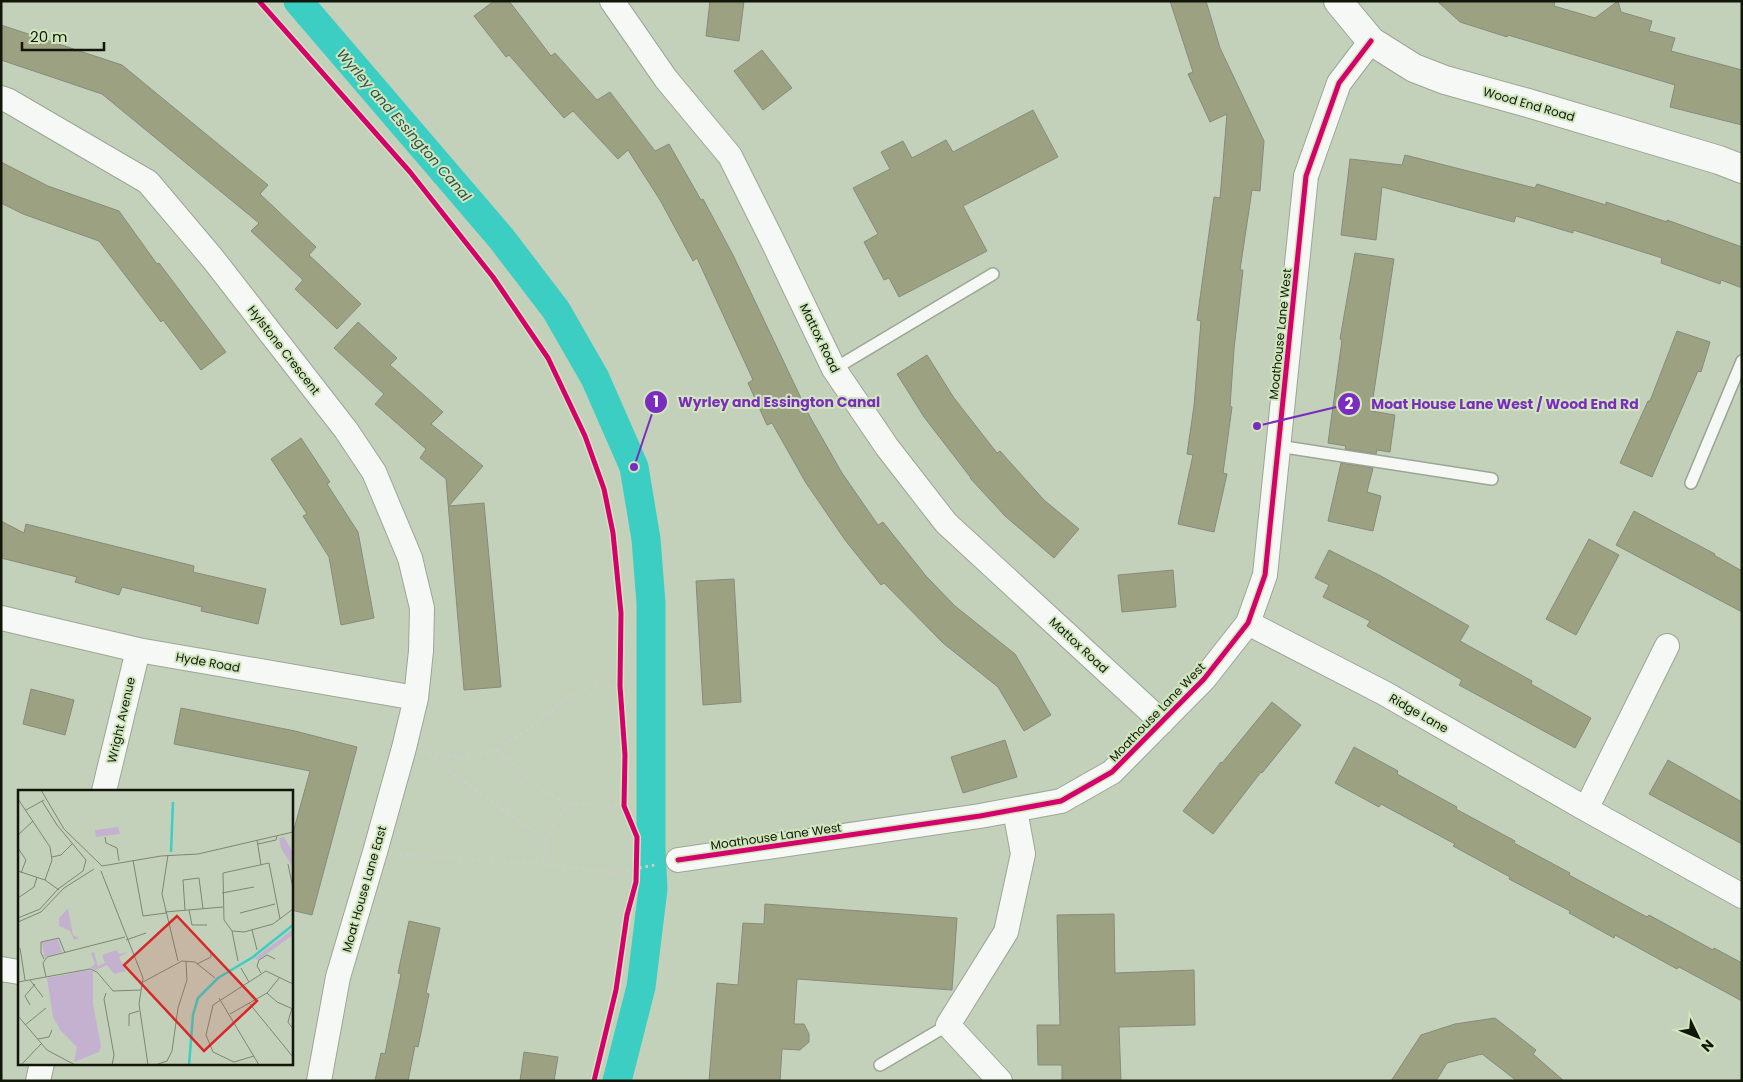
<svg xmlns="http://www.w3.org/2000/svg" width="1743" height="1082" viewBox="0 0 1743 1082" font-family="Poppins,sans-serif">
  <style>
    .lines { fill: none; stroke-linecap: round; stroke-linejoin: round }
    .canal { stroke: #3dcec3; stroke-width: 29 }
    .building { fill: #9ba181; stroke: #868c7a }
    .service-casing { stroke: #9ca694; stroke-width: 14 }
    .minor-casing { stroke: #9ca694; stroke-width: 26 }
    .tertiary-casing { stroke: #9ca694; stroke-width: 30 }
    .path { stroke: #cbcec8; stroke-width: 3; stroke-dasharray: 2.5 4; stroke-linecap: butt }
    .service { stroke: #f6f8f5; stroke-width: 11 }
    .minor { stroke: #f6f8f5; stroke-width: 24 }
    .tertiary { stroke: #f6f8f5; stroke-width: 28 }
    .cycleway-casing { stroke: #d0e7bd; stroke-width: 8 }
    .cycleway { stroke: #d6006c; stroke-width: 5 }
    .labels { text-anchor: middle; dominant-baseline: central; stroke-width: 4; stroke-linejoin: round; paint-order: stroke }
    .street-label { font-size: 12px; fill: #101709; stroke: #d0e7bd }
    .water-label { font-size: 14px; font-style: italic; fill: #2e4f4e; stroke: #d0e7bd }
    .inset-river { fill: none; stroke: #3dcec3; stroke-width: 2.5 }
    .inset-road { fill: none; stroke: #7c8773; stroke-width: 1 }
    .view { fill: #d62828; fill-opacity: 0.15; stroke: #d62828; stroke-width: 2.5 }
    .inset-edge { fill: none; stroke: #101709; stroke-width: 2.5 }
    .leader { fill: none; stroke: #7b2cbf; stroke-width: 2 }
    .callout-dot { fill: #7b2cbf; stroke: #d0e7bd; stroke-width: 2 }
    .mark-label { font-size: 15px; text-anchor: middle; font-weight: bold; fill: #fff }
    .callout-label { font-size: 14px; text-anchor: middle; font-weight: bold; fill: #7b2cbf; stroke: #d0e7bd; stroke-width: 4; stroke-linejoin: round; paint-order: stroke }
  </style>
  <rect width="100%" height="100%" fill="#c4d1ba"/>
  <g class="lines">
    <path class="canal" d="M 298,1 L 501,238 L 556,310 L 595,378 L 634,467 L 646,539 L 651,603 L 651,848 L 653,889 L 641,987 L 617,1081"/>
  </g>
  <path class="building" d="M 494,1 L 509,1 L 551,56 L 555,53 L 597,100 L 610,92 L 655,151 L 669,144 L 701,200 L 703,199 L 733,255 L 809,415 L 842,473 L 878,525 L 883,522 L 926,576 L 955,606 L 1015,654 L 1051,715 L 1024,731 L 998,687 L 943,643 L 884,583 L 881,585 L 845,540 L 806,483 L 772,423 L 767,425 L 748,383 L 753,380 L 697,258 L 693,261 L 660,200 L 628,150 L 618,159 L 573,111 L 564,118 L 509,55 L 506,57 L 474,16 Z
    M 710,1 L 744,1 L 739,41 L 706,36 Z
    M 1170,1 L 1206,1 L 1220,48 L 1264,141 L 1260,191 L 1252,190 L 1240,270 L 1243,270 L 1234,349 L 1230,406 L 1232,407 L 1223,473 L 1227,474 L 1214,532 L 1178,524 L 1193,455 L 1187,454 L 1194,406 L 1201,321 L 1197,320 L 1214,197 L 1220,198 L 1227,114 L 1210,122 L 1188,74 L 1193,72 Z
    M 1437,1 L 1555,1 L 1554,6 L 1595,18 L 1618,1 L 1621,12 L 1652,21 L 1649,31 L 1675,38 L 1671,51 L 1742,70 L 1742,125 L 1670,107 L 1675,85 L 1508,35 L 1507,37 L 1460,22 Z
    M 1,25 L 122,65 L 268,185 L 260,194 L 316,247 L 309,255 L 361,304 L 337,329 L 295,289 L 303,280 L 251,231 L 259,223 L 102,94 L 1,60 Z
    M 762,50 L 792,88 L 763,110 L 734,71 Z
    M 1033,110 L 1058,157 L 963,206 L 987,251 L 899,297 L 889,278 L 884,280 L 864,242 L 878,234 L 853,188 L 890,169 L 881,152 L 903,141 L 912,158 L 946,140 L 953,152 Z
    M 1405,155 L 1535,188 L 1537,184 L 1606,205 L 1606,202 L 1667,222 L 1667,220 L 1742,247 L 1742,288 L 1721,280 L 1720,284 L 1661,263 L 1662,258 L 1573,230 L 1573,233 L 1516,216 L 1514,222 L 1382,187 L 1376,240 L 1341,235 L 1350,159 L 1402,165 Z
    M 1,162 L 48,186 L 119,211 L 157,264 L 159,263 L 226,352 L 201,370 L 163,320 L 161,322 L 99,241 L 23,214 L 1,203 Z
    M 1355,253 L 1394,259 L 1371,411 L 1395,415 L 1390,452 L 1377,450 L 1376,454 L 1345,449 L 1346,446 L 1328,443 L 1342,340 L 1340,339 Z
    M 358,322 L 397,358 L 390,365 L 443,412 L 431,424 L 483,466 L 449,506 L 484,503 L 501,687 L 464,690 L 446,479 L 420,458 L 426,449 L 375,404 L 384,394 L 334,348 Z
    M 1677,331 L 1710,342 L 1701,372 L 1698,371 L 1652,477 L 1620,463 L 1648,401 L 1650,401 Z
    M 927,355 L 954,398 L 997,453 L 1000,451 L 1044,500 L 1079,529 L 1054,558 L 1005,516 L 970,478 L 971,478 L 924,417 L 897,374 Z
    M 301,438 L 330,482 L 327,484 L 358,532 L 374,618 L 341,625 L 329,557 L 303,516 L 307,514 L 271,459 Z
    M 1341,463 L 1373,468 L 1367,492 L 1381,496 L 1373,531 L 1328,521 Z
    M 1634,511 L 1715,554 L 1714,555 L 1742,571 L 1742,612 L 1616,545 Z
    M 1,521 L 24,533 L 26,524 L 194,566 L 193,572 L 266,589 L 258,624 L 201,611 L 202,607 L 122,587 L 119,595 L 75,582 L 77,577 L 1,558 Z
    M 1589,539 L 1619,555 L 1576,635 L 1546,619 Z
    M 1329,550 L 1381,576 L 1469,626 L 1460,641 L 1532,681 L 1531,684 L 1591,718 L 1575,748 L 1459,685 L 1462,680 L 1367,626 L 1370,621 L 1323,597 L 1329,585 L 1315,578 Z
    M 1173,570 L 1176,607 L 1122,612 L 1118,575 Z
    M 734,579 L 741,702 L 703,705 L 696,581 Z
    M 31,689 L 74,700 L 65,735 L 23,724 Z
    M 1272,702 L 1301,725 L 1262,773 L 1261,772 L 1213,834 L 1183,811 L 1221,762 L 1222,763 Z
    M 181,708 L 295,731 L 357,747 L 312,915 L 291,910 L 291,840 L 310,771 L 174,744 Z
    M 1005,740 L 1017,777 L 963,793 L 951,757 Z
    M 1354,747 L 1398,771 L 1397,774 L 1457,807 L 1456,809 L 1515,841 L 1514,843 L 1570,873 L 1569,875 L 1647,917 L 1649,915 L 1713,950 L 1714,948 L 1742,963 L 1742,1001 L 1679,967 L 1677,969 L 1615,935 L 1614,938 L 1569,913 L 1570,911 L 1509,879 L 1510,877 L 1453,846 L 1455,844 L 1381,804 L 1379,807 L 1335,783 Z
    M 1668,760 L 1742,802 L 1742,844 L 1649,794 Z
    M 765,904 L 957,918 L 952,990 L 797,979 L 794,1024 L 804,1024 L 809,1034 L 809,1042 L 800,1050 L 782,1049 L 780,1081 L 709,1081 L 717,983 L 738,985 L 743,923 L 764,924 Z
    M 1114,914 L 1115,973 L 1194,970 L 1195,1025 L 1119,1027 L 1121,1081 L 1062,1081 L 1062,1065 L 1038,1065 L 1037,1025 L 1060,1025 L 1057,915 Z
    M 409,921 L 440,928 L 426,993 L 429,994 L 418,1047 L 415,1046 L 408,1081 L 375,1081 L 381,1053 L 385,1054 L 401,974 L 398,973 Z
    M 1495,1018 L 1536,1050 L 1533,1054 L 1564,1081 L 1517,1081 L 1482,1054 L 1447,1063 L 1436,1081 L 1391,1081 L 1421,1035 L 1455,1024 Z
    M 524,1052 L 558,1057 L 554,1081 L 520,1081 Z"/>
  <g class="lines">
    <g class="service-casing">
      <path id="service" d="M 834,369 L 993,274
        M 1278,446 L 1492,479
        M 1691,483 L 1742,361
        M 880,1065 L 948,1025"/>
    </g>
    <g class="minor-casing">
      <path id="minor" d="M 612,1 L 666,79 L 730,156 L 773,242 L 834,369 L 887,447 L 946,523 L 1162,722
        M 1,98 L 9,101 L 148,182 L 213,259 L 346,430 L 374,472 L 410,558 L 422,608 L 421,651 L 416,698 L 404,748 L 375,852 L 338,977 L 319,1081
        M 1,618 L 138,650 L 416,698
        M 1248,623 L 1384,693 L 1586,809 L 1742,896
        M 104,791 L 138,650
        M 1586,809 L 1667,646
        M 678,860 L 980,816 L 1061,801 L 1112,772 L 1204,679 L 1248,623 L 1265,575 L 1306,176 L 1339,83 L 1371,41
        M 1,969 L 19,972
        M 38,1081 L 42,1063
        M 1000,1081 L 948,1025 L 1006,932 L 1023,854 L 1015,810"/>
    </g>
    <g class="tertiary-casing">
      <path id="tertiary" d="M 1338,1 L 1371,41 L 1414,68 L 1445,80 L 1528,103 L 1719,160 L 1742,169"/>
    </g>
    <path class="path" d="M 497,750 L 546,793 L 568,804 L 624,806
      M 429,752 L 463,758 L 497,750 L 528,729 L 564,700 L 593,684 L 620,686
      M 428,755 L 545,840
      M 400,854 L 544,864 L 613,873 L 655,865
      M 544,864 L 545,840 L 568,804"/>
    <use href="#service" class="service"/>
    <use href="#minor" class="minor"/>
    <use href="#tertiary" class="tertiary"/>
    <g class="cycleway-casing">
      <path id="cycleway" d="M 259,1 L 410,172 L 493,277 L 548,358 L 585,436 L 604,489 L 613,533 L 621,613 L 620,686 L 625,755 L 624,806 L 637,837 L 636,882 L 627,915 L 616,990 L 594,1081
        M 678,860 L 980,816 L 1061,801 L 1112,772 L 1204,679 L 1248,623 L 1265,575 L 1306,176 L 1339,83 L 1371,41"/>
    </g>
    <use href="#cycleway" class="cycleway"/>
  </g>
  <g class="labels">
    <g class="street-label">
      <text transform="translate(1529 104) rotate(16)">Wood End Road</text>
      <text transform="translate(1280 334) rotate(-84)">Moathouse Lane West</text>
      <text transform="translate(820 338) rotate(64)">Mattox Road</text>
      <text transform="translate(284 350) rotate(52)">Hylstone Crescent</text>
      <text transform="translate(1079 645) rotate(43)">Mattox Road</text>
      <text transform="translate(208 662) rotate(10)">Hyde Road</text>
      <text transform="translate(1157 712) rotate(-46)">Moathouse Lane West</text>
      <text transform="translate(1419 713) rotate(30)">Ridge Lane</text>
      <text transform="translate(121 720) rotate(-77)">Wright Avenue</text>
      <text transform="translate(776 836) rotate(-8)">Moathouse Lane West</text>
      <text transform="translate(364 889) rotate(-74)">Moat House Lane East</text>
    </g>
    <g class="water-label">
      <text transform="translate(404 125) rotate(49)">Wyrley and Essington Canal</text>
    </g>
  </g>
  <g transform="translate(18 790)">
    <rect width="275" height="275" fill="#c4d1ba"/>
    <path d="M 100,37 L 102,44 L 78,47 L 77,40 ZM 266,47 L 275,62 L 275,78 L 263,58 L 261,48 ZM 50,118 L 55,145 L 61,148 L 56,150 L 52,141 L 41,136 L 41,128 ZM 275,139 L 275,145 L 240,170 L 236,169 ZM 40,149 L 44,162 L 26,167 L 24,152 ZM 99,160 L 101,164 L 110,162 L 101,167 L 108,181 L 96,184 L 89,175 L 78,180 L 72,178 L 77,174 L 73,163 L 76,162 L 80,176 L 87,173 L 84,165 ZM 66,181 L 75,181 L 75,214 L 83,256 L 81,262 L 56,272 L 59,257 L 43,241 L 35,227 L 29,188 Z" fill="#c4b1cf"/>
    <path class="inset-river" d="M 153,62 L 155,12M 171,275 L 175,225 L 180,208 L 200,188 L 235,167 L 275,135"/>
    <path class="inset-road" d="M 23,0 L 46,39 L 84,76M 0,9 L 32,57 L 34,70 L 27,90M 8,20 L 26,10M 0,45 L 15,31M 87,47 L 88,53 L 99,58 L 101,71M 239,50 L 243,75M 240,54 L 258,50 L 259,46M 0,58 L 8,70 L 3,83M 150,65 L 144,104 L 160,171M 34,67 L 43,65 L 55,53M 115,70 L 125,126 L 148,123M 270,74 L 275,98M 84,76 L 143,66 L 180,64 L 275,42M 0,81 L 27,90 L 41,100M 83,81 L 125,188 L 121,214 L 130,275M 204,103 L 236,97M 0,108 L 16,97 L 19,87M 167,120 L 165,90 L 181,88 L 185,119M 171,120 L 174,135 L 189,135M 147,122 L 205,117M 222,123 L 257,114M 0,128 L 22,119 L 40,99 L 65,81 L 68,70 L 39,35 L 24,11M 262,129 L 251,73 L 205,83 L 206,130 L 214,141 L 226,142 L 255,134 L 275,119M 0,132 L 23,122 L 46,98 L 76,79M 234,140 L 239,160M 214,141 L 220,171M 108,150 L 128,143M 2,158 L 7,190M 26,169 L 23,163 L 23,152 L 41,148 L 47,163M 179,174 L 193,167 L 193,162M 223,178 L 231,192M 243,183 L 239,176 L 241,170 L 249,165 L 257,169M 28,187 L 25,173 L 29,167 L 107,147M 12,190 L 25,207M 0,192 L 72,179 L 79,182 L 95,201 L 123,200M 125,192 L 164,171 L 177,172 L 197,188M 88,203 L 86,209 L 96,265 L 94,275M 249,203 L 259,212 L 275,219M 201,208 L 241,275M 231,213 L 275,267M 12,215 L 7,206 L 17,194M 274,218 L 270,232 L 275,239M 212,224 L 249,203 L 262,187M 0,226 L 29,260 L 57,275M 7,235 L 28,218M 111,236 L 111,224 L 121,221M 20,249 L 31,247 L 34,240M 236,266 L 216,272 L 195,262 L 188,245 L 195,215 L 248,181 L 275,194M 3,275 L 23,254M 137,275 L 149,271 L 154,261 L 160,218 L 169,190 L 168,171"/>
    <path class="view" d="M 159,126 L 239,211 L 186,261 L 106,175 Z"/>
    <rect width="275" height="275" class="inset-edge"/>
  </g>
  <path class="leader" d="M634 467L656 402M1257 426L1349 404"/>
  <g class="callout-dot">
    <circle cx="634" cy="467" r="5"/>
    <circle cx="1257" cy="426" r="5"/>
    <circle cx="656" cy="402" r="12"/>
    <circle cx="1349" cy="404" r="12"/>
  </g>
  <g class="mark-label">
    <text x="656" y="407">1</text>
    <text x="1349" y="409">2</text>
  </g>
  <g class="callout-label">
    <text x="779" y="407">Wyrley and Essington Canal</text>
    <text x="1505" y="409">Moat House Lane West / Wood End Rd</text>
  </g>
  <rect width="1743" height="1082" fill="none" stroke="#101709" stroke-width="5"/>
  <g transform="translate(1698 1037) rotate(133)" stroke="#d0e7bd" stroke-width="4" paint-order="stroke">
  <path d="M0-4L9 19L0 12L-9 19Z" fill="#101709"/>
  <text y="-8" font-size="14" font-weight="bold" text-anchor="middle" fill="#101709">N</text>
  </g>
  <path d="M22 42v8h82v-8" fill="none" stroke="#101709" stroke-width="2.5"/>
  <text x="30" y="42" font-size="15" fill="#101709" stroke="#d0e7bd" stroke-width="4" paint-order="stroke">20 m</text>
</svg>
